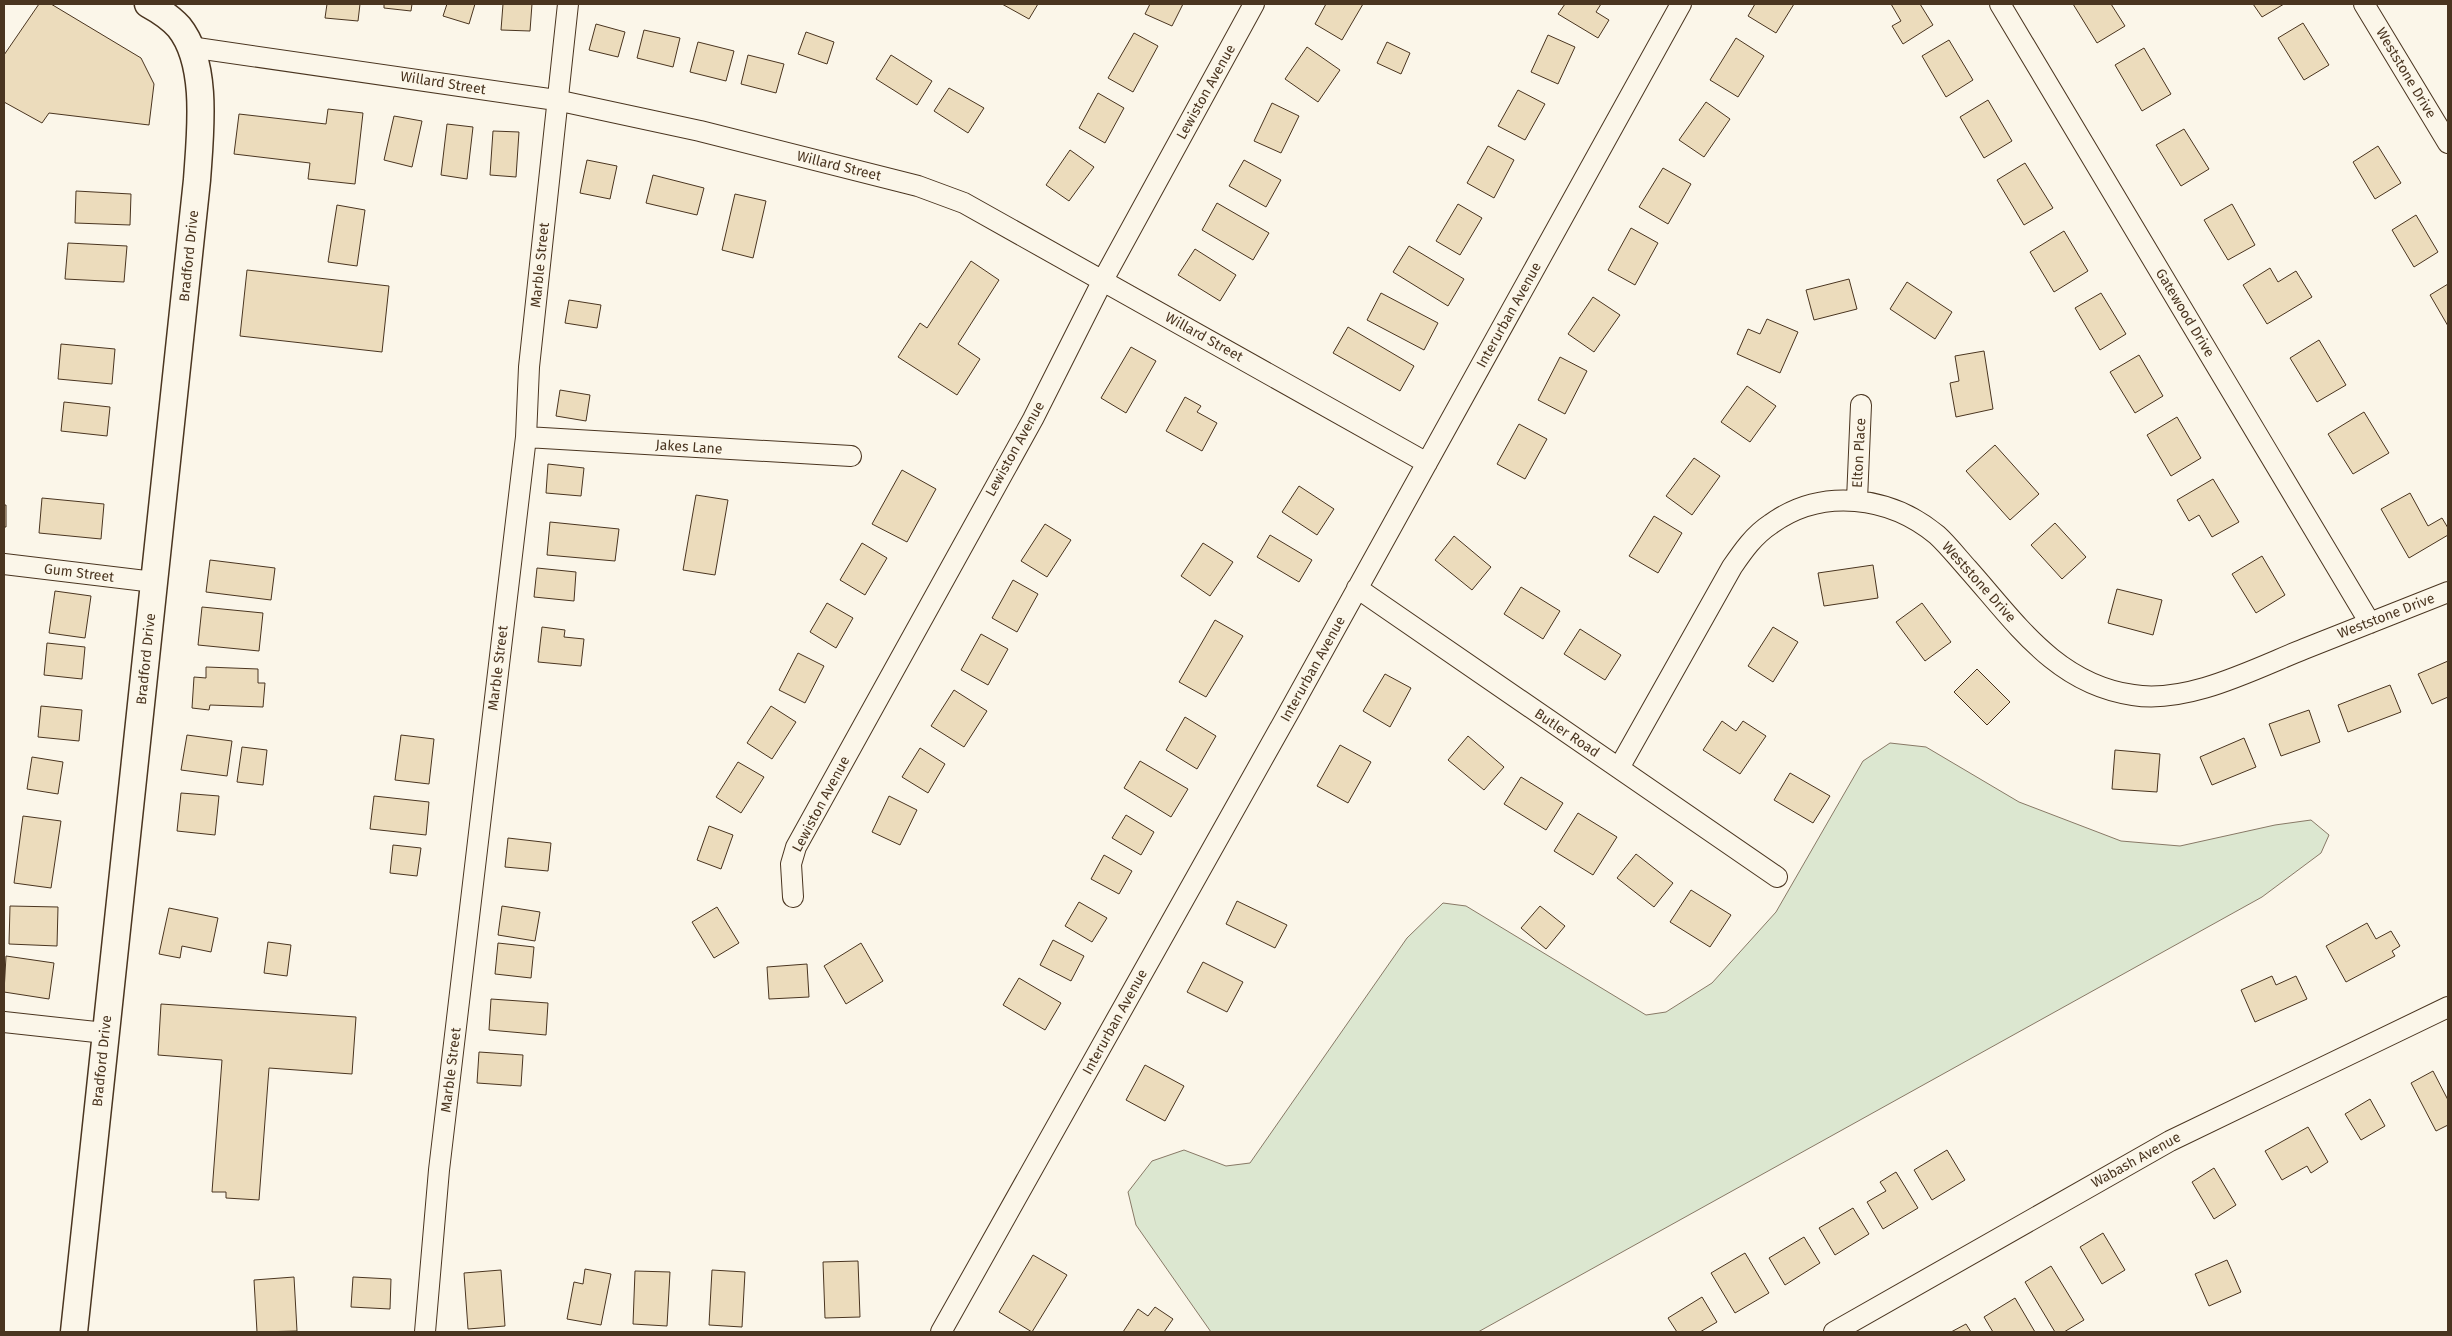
<svg xmlns="http://www.w3.org/2000/svg" width="2452" height="1336" viewBox="0 0 2452 1336" font-family="'Fira Sans',sans-serif">
  <style>
    .green { fill: #dce7d0; stroke: #887966 }
    .building { fill: #ecdcbc; stroke: #4a3520 }
    .lines { fill: none; stroke-linecap: round; stroke-linejoin: round }
    .minor-casing { stroke: #4a3520; stroke-width: 22 }
    .tertiary-casing { stroke: #4a3520; stroke-width: 29 }
    .minor { stroke: #fbf6e9; stroke-width: 20 }
    .tertiary { stroke: #fbf6e9; stroke-width: 26 }
    .labels { text-anchor: middle; dominant-baseline: central; stroke-width: 4; stroke-linejoin: round; paint-order: stroke }
    .street-label { font-size: 14px; fill: #4a3520; stroke: #fbf6e9 }
  </style>
  <rect width="100%" height="100%" fill="#fbf6e9"/>
  <path class="green" d="M 1890,743 L 1926,747 L 2019,802 L 2121,841 L 2180,846 L 2275,825 L 2311,820 L 2329,835 L 2321,853 L 2262,897 L 1478,1332 L 1211,1332 L 1136,1225 L 1128,1192 L 1152,1161 L 1184,1150 L 1226,1166 L 1250,1163 L 1407,938 L 1443,903 L 1466,906 L 1646,1015 L 1666,1012 L 1712,983 L 1776,912 L 1863,761 Z"/>
  <path class="building" d="M 39,4 L 51,4 L 141,58 L 154,84 L 149,125 L 49,113 L 42,123 L 4,102 L 4,55 Z
    M 327,4 L 360,4 L 358,21 L 325,18 Z
    M 384,4 L 412,4 L 411,11 L 384,8 Z
    M 447,4 L 475,4 L 469,24 L 443,16 Z
    M 503,4 L 532,4 L 530,31 L 501,30 Z
    M 1002,4 L 1038,4 L 1029,19 Z
    M 1150,4 L 1183,4 L 1172,26 L 1145,14 Z
    M 1326,4 L 1363,4 L 1342,40 L 1315,24 Z
    M 1565,4 L 1601,4 L 1596,12 L 1609,20 L 1598,38 L 1558,14 Z
    M 1755,4 L 1794,4 L 1776,33 L 1748,16 Z
    M 1891,4 L 1920,4 L 1933,25 L 1903,44 L 1892,26 L 1901,21 Z
    M 2073,4 L 2111,4 L 2125,26 L 2097,43 Z
    M 2253,4 L 2284,4 L 2262,17 Z
    M 2303,23 L 2329,65 L 2304,80 L 2278,38 Z
    M 596,24 L 625,32 L 618,57 L 589,50 Z
    M 644,30 L 680,38 L 673,67 L 637,58 Z
    M 806,32 L 834,42 L 827,64 L 798,54 Z
    M 1134,33 L 1158,46 L 1133,92 L 1108,78 Z
    M 1548,35 L 1575,47 L 1558,84 L 1531,72 Z
    M 1736,38 L 1764,56 L 1738,97 L 1710,80 Z
    M 1949,40 L 1973,80 L 1946,97 L 1922,56 Z
    M 698,42 L 734,51 L 726,81 L 690,72 Z
    M 1387,42 L 1410,53 L 1401,74 L 1377,63 Z
    M 1307,47 L 1340,70 L 1318,102 L 1285,79 Z
    M 2144,48 L 2171,94 L 2142,111 L 2115,65 Z
    M 748,55 L 784,64 L 776,93 L 741,84 Z
    M 891,55 L 932,81 L 917,105 L 876,79 Z
    M 949,88 L 984,108 L 968,133 L 934,111 Z
    M 1518,90 L 1545,104 L 1525,140 L 1498,126 Z
    M 1098,93 L 1124,108 L 1105,143 L 1079,128 Z
    M 1988,100 L 2012,141 L 1984,158 L 1960,117 Z
    M 1706,102 L 1730,119 L 1704,157 L 1679,140 Z
    M 1272,103 L 1299,116 L 1281,153 L 1254,141 Z
    M 328,109 L 363,113 L 355,184 L 308,179 L 310,163 L 234,154 L 239,114 L 326,124 Z
    M 394,116 L 422,121 L 412,167 L 384,160 Z
    M 447,124 L 473,127 L 467,179 L 441,175 Z
    M 2184,129 L 2209,169 L 2181,186 L 2156,145 Z
    M 493,131 L 519,132 L 516,177 L 490,175 Z
    M 1488,146 L 1514,160 L 1494,198 L 1467,183 Z
    M 2378,146 L 2401,183 L 2375,199 L 2353,162 Z
    M 1070,150 L 1094,167 L 1069,201 L 1046,185 Z
    M 587,160 L 617,166 L 610,199 L 580,193 Z
    M 1244,160 L 1281,180 L 1266,207 L 1229,186 Z
    M 2025,163 L 2053,208 L 2024,225 L 1997,180 Z
    M 1663,168 L 1691,184 L 1668,224 L 1639,207 Z
    M 653,175 L 704,188 L 697,215 L 646,203 Z
    M 76,191 L 131,194 L 130,225 L 75,223 Z
    M 735,194 L 766,201 L 753,258 L 722,250 Z
    M 1217,203 L 1269,233 L 1253,260 L 1202,230 Z
    M 1458,204 L 1482,218 L 1460,255 L 1436,241 Z
    M 2232,204 L 2255,245 L 2228,260 L 2204,220 Z
    M 337,205 L 365,210 L 357,266 L 328,262 Z
    M 2416,215 L 2438,252 L 2414,267 L 2392,230 Z
    M 1631,228 L 1658,243 L 1635,285 L 1608,270 Z
    M 2064,231 L 2088,271 L 2054,292 L 2030,252 Z
    M 68,243 L 127,246 L 124,282 L 65,279 Z
    M 1409,246 L 1464,279 L 1448,306 L 1393,272 Z
    M 1195,249 L 1236,275 L 1220,301 L 1178,275 Z
    M 971,261 L 999,280 L 958,344 L 980,359 L 957,395 L 898,357 L 920,323 L 927,328 Z
    M 2270,268 L 2278,282 L 2296,271 L 2312,297 L 2267,324 L 2243,285 Z
    M 247,270 L 389,286 L 382,352 L 240,336 Z
    M 1849,279 L 1857,309 L 1814,320 L 1806,290 Z
    M 1907,282 L 1952,312 L 1935,339 L 1890,309 Z
    M 2448,284 L 2448,326 L 2430,295 Z
    M 1381,293 L 1438,323 L 1424,350 L 1367,320 Z
    M 2101,293 L 2126,334 L 2100,350 L 2075,308 Z
    M 1593,297 L 1620,315 L 1594,352 L 1568,334 Z
    M 569,300 L 601,305 L 597,328 L 565,323 Z
    M 1767,319 L 1798,332 L 1780,373 L 1737,354 L 1748,329 L 1760,334 Z
    M 1348,327 L 1414,366 L 1400,391 L 1333,353 Z
    M 2319,340 L 2346,385 L 2317,402 L 2290,358 Z
    M 61,344 L 115,349 L 112,384 L 58,379 Z
    M 1131,347 L 1156,361 L 1126,413 L 1101,398 Z
    M 1984,351 L 1993,409 L 1956,417 L 1950,383 L 1959,381 L 1955,356 Z
    M 2139,355 L 2163,396 L 2135,413 L 2110,372 Z
    M 1560,357 L 1587,371 L 1565,414 L 1538,400 Z
    M 1747,386 L 1776,406 L 1750,442 L 1721,422 Z
    M 560,390 L 590,395 L 586,421 L 556,416 Z
    M 1185,397 L 1201,406 L 1197,412 L 1217,423 L 1202,451 L 1166,431 Z
    M 64,402 L 110,407 L 107,436 L 61,431 Z
    M 2364,412 L 2389,453 L 2353,474 L 2328,434 Z
    M 2177,417 L 2201,458 L 2171,476 L 2147,435 Z
    M 1519,424 L 1547,439 L 1525,479 L 1497,464 Z
    M 1995,445 L 2039,494 L 2010,520 L 1966,471 Z
    M 1694,458 L 1720,476 L 1692,515 L 1666,496 Z
    M 548,464 L 584,468 L 581,496 L 546,493 Z
    M 902,470 L 936,489 L 907,542 L 872,524 Z
    M 2213,479 L 2239,522 L 2212,537 L 2199,515 L 2189,521 L 2177,500 Z
    M 1299,486 L 1334,509 L 1317,535 L 1282,512 Z
    M 2410,493 L 2428,526 L 2442,518 L 2448,528 L 2448,535 L 2409,558 L 2381,509 Z
    M 696,495 L 728,500 L 715,575 L 683,570 Z
    M 42,498 L 104,504 L 101,539 L 39,533 Z
    M 4,505 L 6,505 L 6,527 L 4,527 Z
    M 1654,516 L 1682,533 L 1658,573 L 1629,556 Z
    M 550,522 L 619,529 L 615,561 L 547,555 Z
    M 2055,523 L 2086,557 L 2062,579 L 2031,545 Z
    M 1045,524 L 1071,540 L 1047,577 L 1021,561 Z
    M 1270,535 L 1312,560 L 1299,582 L 1257,557 Z
    M 1454,536 L 1491,567 L 1472,590 L 1435,560 Z
    M 862,543 L 887,558 L 865,595 L 840,580 Z
    M 1203,543 L 1233,562 L 1210,596 L 1181,576 Z
    M 2262,556 L 2285,595 L 2256,613 L 2232,574 Z
    M 210,560 L 275,568 L 271,600 L 206,592 Z
    M 1873,565 L 1878,598 L 1824,606 L 1818,573 Z
    M 537,568 L 576,572 L 574,601 L 534,597 Z
    M 1013,580 L 1038,594 L 1017,632 L 992,618 Z
    M 1521,587 L 1560,611 L 1543,639 L 1504,614 Z
    M 2117,589 L 2162,600 L 2153,635 L 2108,623 Z
    M 55,591 L 91,596 L 85,638 L 49,633 Z
    M 827,603 L 853,618 L 836,648 L 810,632 Z
    M 1922,603 L 1951,642 L 1925,661 L 1896,622 Z
    M 202,607 L 263,613 L 259,651 L 198,645 Z
    M 1215,620 L 1243,636 L 1206,697 L 1179,682 Z
    M 542,627 L 565,630 L 564,637 L 584,639 L 581,666 L 538,662 Z
    M 1773,627 L 1798,642 L 1773,682 L 1748,666 Z
    M 1580,629 L 1621,655 L 1605,680 L 1564,654 Z
    M 981,634 L 1008,649 L 988,685 L 961,670 Z
    M 47,643 L 85,647 L 82,679 L 44,675 Z
    M 798,653 L 824,666 L 805,703 L 779,690 Z
    M 2448,661 L 2448,697 L 2432,704 L 2418,674 Z
    M 206,667 L 258,669 L 258,683 L 265,683 L 263,707 L 210,705 L 209,710 L 192,708 L 194,677 L 206,678 Z
    M 1977,669 L 2010,702 L 1987,725 L 1954,692 Z
    M 1385,674 L 1411,688 L 1390,727 L 1363,711 Z
    M 2390,685 L 2401,712 L 2348,732 L 2338,705 Z
    M 954,690 L 987,711 L 964,747 L 931,726 Z
    M 41,706 L 82,710 L 79,741 L 38,737 Z
    M 771,706 L 796,722 L 772,759 L 747,743 Z
    M 2309,710 L 2320,742 L 2281,756 L 2269,724 Z
    M 1185,717 L 1216,736 L 1197,769 L 1166,750 Z
    M 1722,721 L 1736,731 L 1743,721 L 1766,736 L 1740,774 L 1703,750 Z
    M 187,735 L 232,741 L 227,776 L 181,770 Z
    M 401,735 L 434,739 L 429,784 L 395,780 Z
    M 1468,736 L 1504,767 L 1484,790 L 1448,760 Z
    M 2244,738 L 2256,767 L 2212,785 L 2200,757 Z
    M 1340,745 L 1371,762 L 1348,803 L 1317,786 Z
    M 242,747 L 267,750 L 263,785 L 237,782 Z
    M 920,748 L 945,764 L 928,793 L 902,777 Z
    M 2115,750 L 2160,754 L 2157,792 L 2112,789 Z
    M 32,757 L 63,762 L 58,794 L 27,789 Z
    M 1140,761 L 1188,789 L 1171,817 L 1124,788 Z
    M 738,762 L 764,777 L 741,813 L 716,797 Z
    M 1790,773 L 1830,796 L 1813,823 L 1774,800 Z
    M 1521,777 L 1563,803 L 1546,830 L 1504,804 Z
    M 181,793 L 219,796 L 215,835 L 177,831 Z
    M 374,796 L 429,802 L 426,835 L 370,829 Z
    M 889,796 L 917,810 L 900,845 L 872,832 Z
    M 1578,813 L 1617,837 L 1593,875 L 1554,851 Z
    M 1126,815 L 1154,832 L 1141,855 L 1112,838 Z
    M 23,816 L 61,821 L 51,888 L 14,883 Z
    M 709,826 L 733,835 L 721,869 L 697,860 Z
    M 508,838 L 551,843 L 548,871 L 505,867 Z
    M 393,845 L 421,848 L 417,876 L 390,873 Z
    M 1636,854 L 1673,883 L 1654,907 L 1617,878 Z
    M 1104,855 L 1132,871 L 1119,894 L 1091,879 Z
    M 1691,890 L 1731,915 L 1710,947 L 1670,922 Z
    M 1237,901 L 1287,925 L 1275,948 L 1226,924 Z
    M 1079,902 L 1107,918 L 1092,942 L 1065,926 Z
    M 10,906 L 58,907 L 57,946 L 9,944 Z
    M 502,906 L 540,912 L 535,941 L 498,935 Z
    M 1540,906 L 1565,926 L 1546,949 L 1521,928 Z
    M 717,907 L 739,943 L 714,958 L 692,922 Z
    M 169,908 L 218,918 L 211,952 L 182,946 L 180,958 L 159,954 Z
    M 2367,923 L 2376,939 L 2391,931 L 2400,946 L 2392,951 L 2395,956 L 2346,982 L 2326,946 Z
    M 1053,940 L 1084,956 L 1071,981 L 1040,965 Z
    M 268,942 L 291,945 L 287,976 L 264,973 Z
    M 498,943 L 534,947 L 531,978 L 495,974 Z
    M 861,943 L 883,981 L 846,1004 L 824,966 Z
    M 6,956 L 54,963 L 49,999 L 4,992 Z
    M 1203,962 L 1243,982 L 1227,1012 L 1187,992 Z
    M 807,964 L 809,997 L 769,999 L 767,967 Z
    M 2272,976 L 2276,985 L 2296,976 L 2307,999 L 2255,1022 L 2241,990 Z
    M 1019,978 L 1061,1003 L 1045,1030 L 1003,1005 Z
    M 491,999 L 548,1003 L 546,1035 L 489,1030 Z
    M 161,1004 L 356,1017 L 352,1074 L 269,1068 L 259,1200 L 226,1198 L 226,1192 L 212,1192 L 222,1060 L 158,1055 Z
    M 479,1052 L 523,1055 L 521,1086 L 477,1083 Z
    M 1145,1065 L 1184,1086 L 1165,1121 L 1126,1100 Z
    M 2433,1071 L 2448,1100 L 2448,1125 L 2436,1131 L 2411,1083 Z
    M 2370,1099 L 2385,1126 L 2361,1140 L 2345,1114 Z
    M 2308,1127 L 2328,1162 L 2311,1173 L 2307,1166 L 2282,1180 L 2265,1151 Z
    M 1947,1150 L 1965,1180 L 1932,1200 L 1914,1170 Z
    M 2214,1168 L 2236,1205 L 2214,1219 L 2192,1182 Z
    M 1896,1172 L 1918,1208 L 1883,1229 L 1867,1202 L 1886,1191 L 1880,1182 Z
    M 1853,1208 L 1869,1234 L 1835,1255 L 1819,1228 Z
    M 2103,1233 L 2125,1270 L 2102,1284 L 2080,1247 Z
    M 1804,1237 L 1820,1263 L 1785,1285 L 1769,1258 Z
    M 1745,1253 L 1769,1293 L 1735,1313 L 1711,1273 Z
    M 1033,1255 L 1067,1275 L 1032,1332 L 999,1312 Z
    M 2227,1260 L 2241,1292 L 2209,1306 L 2195,1274 Z
    M 858,1261 L 860,1317 L 825,1318 L 823,1262 Z
    M 2051,1266 L 2084,1320 L 2064,1332 L 2055,1332 L 2025,1282 Z
    M 585,1269 L 611,1274 L 601,1325 L 567,1319 L 574,1282 L 583,1284 Z
    M 501,1270 L 505,1326 L 468,1329 L 464,1273 Z
    M 712,1270 L 745,1272 L 742,1327 L 709,1325 Z
    M 635,1271 L 670,1272 L 667,1326 L 633,1324 Z
    M 294,1277 L 297,1331 L 257,1332 L 254,1280 Z
    M 353,1277 L 391,1279 L 390,1309 L 351,1307 Z
    M 1702,1297 L 1717,1322 L 1700,1332 L 1677,1332 L 1668,1318 Z
    M 2015,1298 L 2035,1332 L 1993,1332 L 1984,1317 Z
    M 1155,1307 L 1173,1319 L 1164,1332 L 1123,1332 L 1138,1309 L 1148,1316 Z
    M 1966,1324 L 1971,1332 L 1951,1332 Z"/>
  <g class="lines">
    <g class="minor-casing">
      <path id="minor" d="M 2000,4 L 2370,623
        M 2364,4 L 2448,143
        M 190,47 L 556,100 L 700,131 L 918,186 L 964,203 L 1427,463
        M 526,437 L 851,456
        M 1857,500 L 1861,405
        M 4,564 L 154,582
        M 1357,588 L 1777,877
        M 1619,768 L 1732,567 C 1743,551 1754,535 1771,524 C 1822,487 1890,496 1937,535 C 1948,545 1958,558 1968,569 C 2016,623 2056,684 2133,695 C 2188,704 2254,669 2304,649 C 2352,630 2400,611 2448,592
        M 793,897 L 791,864 L 796,847 L 1033,419 L 1103,280 L 1254,4
        M 4,1022 L 105,1033
        M 425,1332 L 439,1170 L 526,437 L 529,367 L 568,4
        M 941,1332 L 1289,712 L 1681,4
        M 1834,1332 L 2170,1141 L 2448,1007"/>
    </g>
    <g class="tertiary-casing">
      <path id="tertiary" d="M 74,1332 L 197,180 C 200,135 209,64 179,27 C 170,17 159,10 148,4"/>
    </g>
    <use href="#minor" class="minor"/>
    <use href="#tertiary" class="tertiary"/>
  </g>
  <g class="labels">
    <g class="street-label">
      <text transform="translate(2406 73) rotate(59)">Weststone Drive</text>
      <text transform="translate(443 83) rotate(9)">Willard Street</text>
      <text transform="translate(1206 92) rotate(-61)">Lewiston Avenue</text>
      <text transform="translate(839 166) rotate(14)">Willard Street</text>
      <text transform="translate(189 256) rotate(-84)">Bradford Drive</text>
      <text transform="translate(540 265) rotate(-84)">Marble Street</text>
      <text transform="translate(2185 313) rotate(59)">Gatewood Drive</text>
      <text transform="translate(1509 315) rotate(-61)">Interurban Avenue</text>
      <text transform="translate(1204 337) rotate(29)">Willard Street</text>
      <text transform="translate(689 447) rotate(4)">Jakes Lane</text>
      <text transform="translate(1015 449) rotate(-61)">Lewiston Avenue</text>
      <text transform="translate(1859 453) rotate(-87)">Elton Place</text>
      <text transform="translate(79 573) rotate(7)">Gum Street</text>
      <text transform="translate(1979 582) rotate(48)">Weststone Drive</text>
      <text transform="translate(2386 616) rotate(-21)">Weststone Drive</text>
      <text transform="translate(146 659) rotate(-84)">Bradford Drive</text>
      <text transform="translate(498 668) rotate(-83)">Marble Street</text>
      <text transform="translate(1313 669) rotate(-61)">Interurban Avenue</text>
      <text transform="translate(1567 733) rotate(34)">Butler Road</text>
      <text transform="translate(821 804) rotate(-62)">Lewiston Avenue</text>
      <text transform="translate(1115 1022) rotate(-61)">Interurban Avenue</text>
      <text transform="translate(102 1061) rotate(-84)">Bradford Drive</text>
      <text transform="translate(451 1070) rotate(-83)">Marble Street</text>
      <text transform="translate(2136 1160) rotate(-29)">Wabash Avenue</text>
    </g>
  </g>
  <rect width="2452" height="1336" fill="none" stroke="#4a3520" stroke-width="10"/>
</svg>
